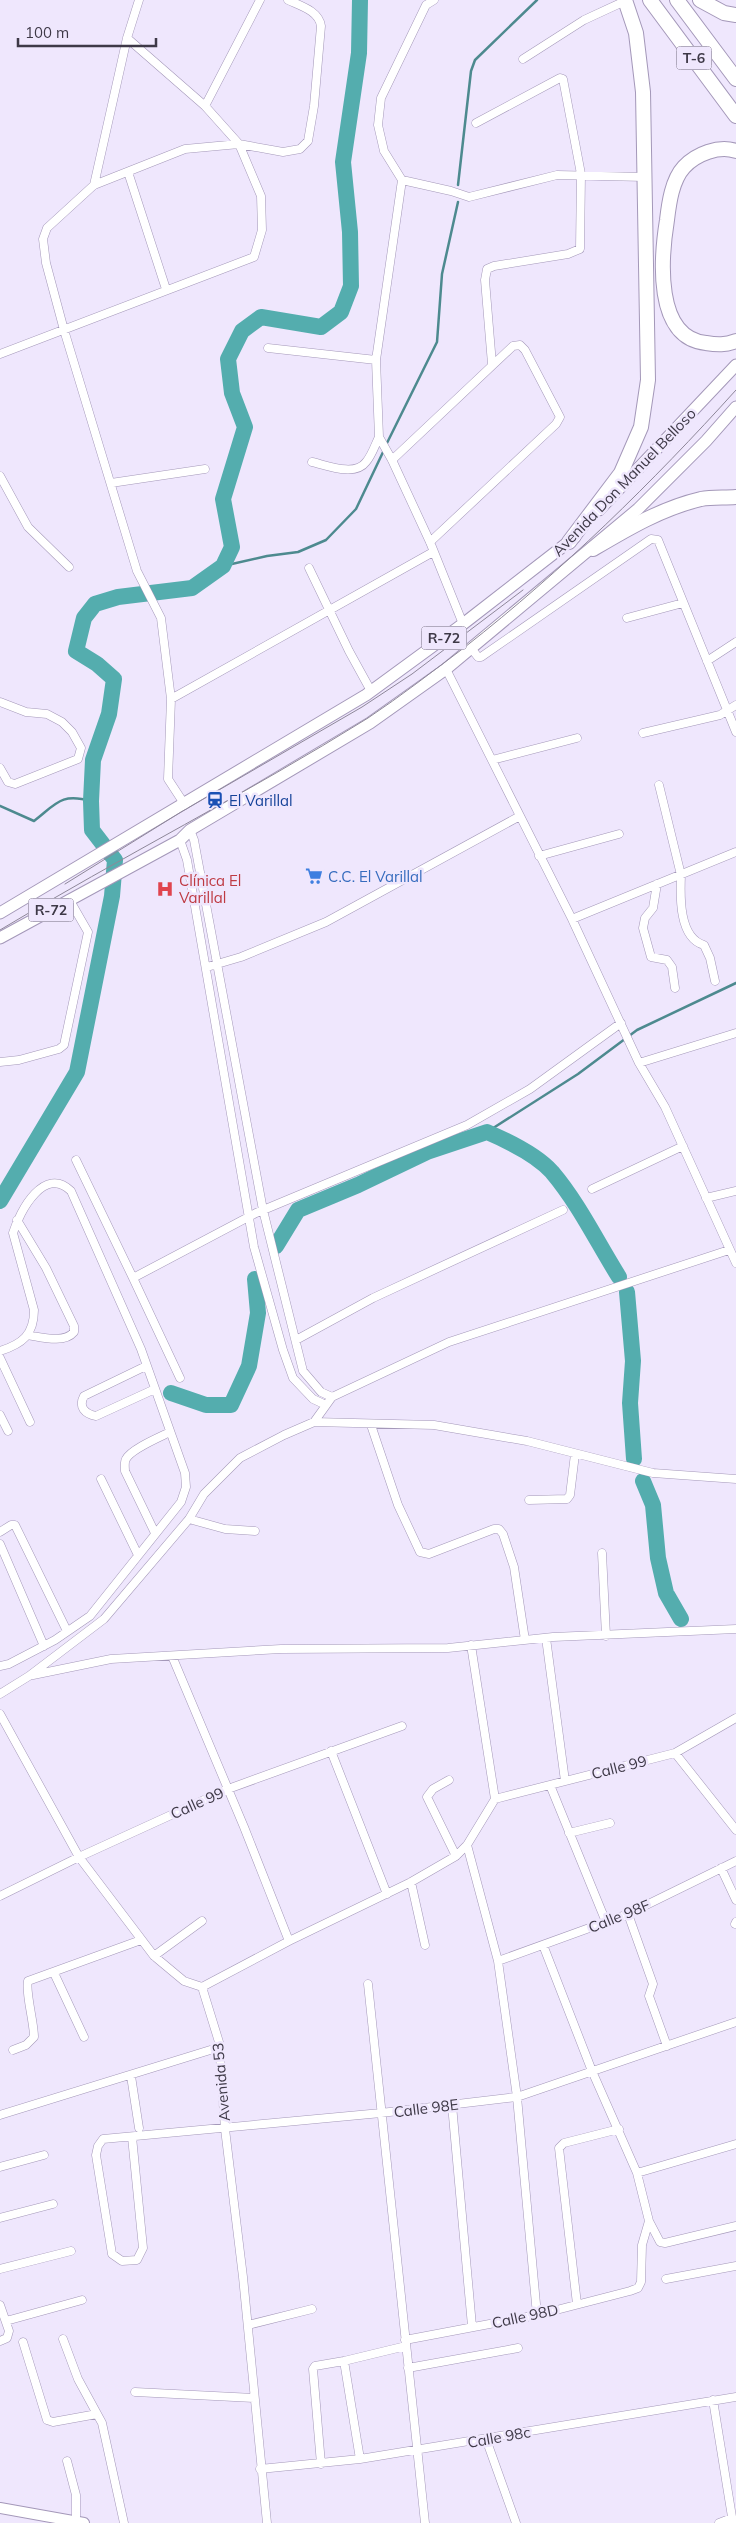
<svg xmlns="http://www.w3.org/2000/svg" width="736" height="2523" viewBox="0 0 736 2523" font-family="Mulish,sans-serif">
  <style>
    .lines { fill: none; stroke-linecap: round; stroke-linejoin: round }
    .stream { stroke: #4d8a8f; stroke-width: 2.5 }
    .river { stroke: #54adae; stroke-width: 16 }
    .street-casing { stroke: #a498b9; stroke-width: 9 }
    .secondary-casing { stroke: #a498b9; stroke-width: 12 }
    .primary-casing { stroke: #a498b9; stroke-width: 13 }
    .highway-casing { stroke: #a498b9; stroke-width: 16 }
    .street { stroke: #fff; stroke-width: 8 }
    .secondary { stroke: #fff; stroke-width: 10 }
    .primary { stroke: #fff; stroke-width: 11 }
    .highway { stroke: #fff; stroke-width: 14 }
    .tram { stroke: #8e8799; stroke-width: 1 }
    .labels { text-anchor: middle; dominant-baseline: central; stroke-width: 5; stroke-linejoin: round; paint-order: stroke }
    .shield { fill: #efe7fd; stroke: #736d7e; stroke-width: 1 }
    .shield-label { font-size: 14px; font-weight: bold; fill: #3e3947 }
    .street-label { font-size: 15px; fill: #3e3947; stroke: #efe7fd }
    .transit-label { font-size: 15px; fill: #164399; stroke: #efe7fd; text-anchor: start }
    .shop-label { font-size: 15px; fill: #366cbe; stroke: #efe7fd; text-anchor: start }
    .health-label { font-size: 15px; fill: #be3a42; stroke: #efe7fd; text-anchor: start }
  </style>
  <rect width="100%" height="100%" fill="#efe7fd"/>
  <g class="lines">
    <path class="stream" d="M 458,185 L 471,71 L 475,60 L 537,0
      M 386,445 L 437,342 L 442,274 L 458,202
      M 223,566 L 267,556 L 298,552 L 326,540 L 356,509 L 384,450
      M 0,806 L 34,821 C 57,803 61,793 91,801
      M 487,1132 L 578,1074 L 637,1030 L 736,983"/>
    <path class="river" d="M 0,1201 L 77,1072 L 112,896 L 115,860 L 92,830 L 91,801 L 93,760 L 109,714 L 114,679 L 97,664 L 76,651 L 84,618 L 95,604 L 118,597 L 192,588 L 223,566 L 232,547 L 223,499 L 245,427 L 232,393 L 228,359 L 242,331 L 261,317 L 321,327 L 341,312 L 351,286 L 350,232 L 343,162 L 359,53 L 360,0
      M 276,1246 L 298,1210 L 358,1185 L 427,1152 L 487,1132 C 508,1141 537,1155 552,1172 C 579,1204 597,1242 619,1277
      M 627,1292 L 633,1361 L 630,1403 L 634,1459
      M 171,1393 L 206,1405 L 231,1405 L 249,1366 L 258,1313 L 255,1279
      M 643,1481 L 653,1505 L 658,1558 L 666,1593 L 681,1619"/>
    <g class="street-casing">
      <path id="street" d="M 434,0 L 426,5 L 381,98 L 378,125 L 384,151 L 402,180 L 376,360 L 379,437 L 392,460 L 430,542 L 463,624
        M 523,59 L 584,20 L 625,1
        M 205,106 L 260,0
        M 476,123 L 560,78 L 563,79 L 581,174 L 580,249 L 568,254 L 494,266 L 487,269 L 485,280 L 492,364
        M 128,172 L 166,289
        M 402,180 L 451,191 L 469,197 L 557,175 L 645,177
        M 94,185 L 127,38 L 139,0
        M 268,348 L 376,360
        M 0,354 L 254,257 L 262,230 L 261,196 L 239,144 L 205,106 L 127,38
        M 392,460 L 513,346 L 520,345 L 525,350 L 560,417 L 556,424 L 430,542
        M 312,462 C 326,465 355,477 366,462 C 372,455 375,445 379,437
        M 0,476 L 28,527 L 69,567
        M 111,483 L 205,469
        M 309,568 L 349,651 L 371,691
        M 627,618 L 683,603
        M 471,648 L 478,657 L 481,657 L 651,539 L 658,540 L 736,732
        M 707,661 L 736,642
        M 446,669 L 572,919 L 639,1063 L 665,1107 L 736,1263
        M 171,699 L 433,552
        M 0,702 L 26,712 L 47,714 L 62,722 L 72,732 L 81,748 L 78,759 L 15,784 L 8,782 L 0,768
        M 643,733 L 720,715 L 736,705
        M 492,760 L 577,738
        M 659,785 L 681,875 C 680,897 679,938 704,945 L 710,958 L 715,981
        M 185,805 L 168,779 L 171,699 L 161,618 L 137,571 L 64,330 L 46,263 L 43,239 L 47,228 L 94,185 L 185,149 L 239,144 L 283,152 L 300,149 L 308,141 L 314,106 L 321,26 C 319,11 301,6 288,0
        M 190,830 L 194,840 L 263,1210 L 303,1371 L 321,1392 L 332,1397
        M 180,840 L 187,860 L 254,1247 L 283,1350 L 293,1378 L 313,1399 L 326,1405
        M 539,856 L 619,834
        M 657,884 L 653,908 L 645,918 L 643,928 L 651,957 L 667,960 L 672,967 L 675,988
        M 572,919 L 736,852
        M 207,967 L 241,957 L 326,922 L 520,816
        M 0,1062 L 19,1060 L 59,1049 L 64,1045 L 88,932 L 69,899
        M 639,1063 L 736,1033
        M 76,1160 L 133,1278 L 256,1213 L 467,1125 L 530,1089 L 621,1023
        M 592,1189 L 683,1146
        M 706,1198 L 736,1191
        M 17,1220 L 46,1268 L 74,1326 L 74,1332 C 64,1344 41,1337 27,1335
        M 133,1278 L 180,1378
        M 296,1340 L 373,1298 L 563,1210
        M 0,1351 C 22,1344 34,1335 34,1310 L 13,1233 C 20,1210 45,1165 71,1191 L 141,1349 L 185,1473 L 186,1487 L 181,1502 L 90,1616 L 55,1640 L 9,1664 L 0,1666
        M 0,1358 L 30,1422
        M 146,1366 L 84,1396 C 78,1407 85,1414 96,1416 L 155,1389
        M 0,1415 L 8,1431
        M 314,1422 L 332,1397 L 449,1342 L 729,1250
        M 371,1425 L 398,1505 L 420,1552 L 429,1554 L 494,1529 L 499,1529 L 503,1534 L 514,1567 L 525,1640
        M 101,1479 L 138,1555
        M 529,1500 L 567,1499 L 570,1495 L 575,1454
        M 189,1519 L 225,1529 L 255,1531
        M 0,1532 L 11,1525 L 15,1525 L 67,1631
        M 155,1533 L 125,1471 C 125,1468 124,1462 126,1459 C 131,1449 160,1437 170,1432
        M 0,1544 L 44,1646
        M 602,1553 L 606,1636
        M 546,1638 L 565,1781
        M 172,1656 L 244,1827 L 289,1941
        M 33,1675 L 111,1659 L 281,1649 L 448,1648 L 553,1637 L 736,1629
        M 0,1694 L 29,1676 L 104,1619 L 189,1519 L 204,1494 L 240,1458 L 284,1435 L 314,1422 L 434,1425 L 527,1441 L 653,1473 L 736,1479
        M 0,1714 L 79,1857 L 154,1956 L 184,1981 L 202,1987 L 219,2042 L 225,2129 L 243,2277 L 267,2523
        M 331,1751 L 387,1894
        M 675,1753 L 736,1830
        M 449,1780 L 433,1789 L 427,1797 L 456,1856
        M 550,1785 L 606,1922
        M 495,1799 L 675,1753 L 736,1718
        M 569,1833 L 610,1823
        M 467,1845 L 498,1961 L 517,2097 L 537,2315
        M 721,1868 L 736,1900
        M 411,1882 L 425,1945
        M 0,1896 L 79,1857 L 228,1789 L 402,1726
        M 628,1914 L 653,1984 L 649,1996 L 667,2046
        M 735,1924 L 736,1922
        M 154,1956 L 202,1921
        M 498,1961 L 628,1914 L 736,1861
        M 54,1973 L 84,2037
        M 368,1984 L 425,2523
        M 202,1987 L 289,1941 L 411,1882 L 456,1856 L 467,1845 L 495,1799 L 471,1645
        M 13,2050 L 26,2045 L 34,2037 C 34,2022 25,1991 28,1981 L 141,1940
        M 131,2076 L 139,2128
        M 452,2105 L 472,2326
        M 0,2115 L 220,2047
        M 132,2137 L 143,2248 L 137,2260 L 122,2261 L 112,2254 L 96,2155 L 98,2146 L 103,2139 L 381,2113 L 517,2097 L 736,2022
        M 0,2167 L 44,2155
        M 637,2173 L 736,2144
        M 0,2218 L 53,2204
        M 649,2221 L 660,2242 L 665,2243 L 736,2226
        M 0,2269 L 71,2251
        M 666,2279 L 736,2266
        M 577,2304 L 559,2148 L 564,2143 L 619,2129
        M 0,2305 L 9,2331 L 7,2338 L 0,2341
        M 6,2321 L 82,2300
        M 248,2325 L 312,2309
        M 63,2339 L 78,2379 L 102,2423 L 124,2523
        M 405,2340 L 537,2315 L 630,2291 L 638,2288 L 641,2282 L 642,2245 L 649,2221 L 637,2173 L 592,2071 L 543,1945
        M 23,2342 L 47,2420 L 53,2422 L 97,2414
        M 344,2361 L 360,2459
        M 408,2368 L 518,2348
        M 135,2392 L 254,2398
        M 713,2400 L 733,2523
        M 486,2439 L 516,2523
        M 67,2461 L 76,2495 L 76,2522
        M 321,2464 L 313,2369 L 315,2366 L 344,2361 L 406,2346
        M 260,2469 L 360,2459 L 736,2397
        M 719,2523 L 732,2518"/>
    </g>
    <g class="secondary-casing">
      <path id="secondary" d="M 0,2508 L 84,2523"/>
    </g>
    <g class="primary-casing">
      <path id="primary" d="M 599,510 L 736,365
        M 0,913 L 366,695 L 463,624 L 575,537
        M 0,938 L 180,840 L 190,830 L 370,723 L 446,669 L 638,509 L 706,441 L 736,407"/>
    </g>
    <g class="highway-casing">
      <path id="highway" d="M 650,0 L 736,116
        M 677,0 L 736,79
        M 700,0 L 724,13 L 736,15
        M 736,151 C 719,145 696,154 684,167 C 672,180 669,203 667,220 C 661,257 654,338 706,343 C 718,345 725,345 736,341
        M 569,542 L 621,473 L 641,427 L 648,380 L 643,92 L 636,33 L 625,0
        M 593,549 C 627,529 662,508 701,499 C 712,497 725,498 736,497"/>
    </g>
    <use href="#street" class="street"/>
    <use href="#secondary" class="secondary"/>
    <use href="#primary" class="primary"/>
    <use href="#highway" class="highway"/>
    <path class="tram" d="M 65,884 L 181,812 L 362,707 L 412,674 L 523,590
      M 0,930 C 121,857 248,793 368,718 C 401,696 433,671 465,647 C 563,570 652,483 736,390"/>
  </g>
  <defs>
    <g id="station-bare" transform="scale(1.35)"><path d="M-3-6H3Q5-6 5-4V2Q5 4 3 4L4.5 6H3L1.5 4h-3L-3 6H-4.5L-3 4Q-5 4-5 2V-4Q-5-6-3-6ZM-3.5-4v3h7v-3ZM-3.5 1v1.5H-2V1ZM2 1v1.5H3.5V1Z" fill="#1a4fb4" stroke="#efe7fd" stroke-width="2.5" paint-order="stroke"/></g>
    <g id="supermarket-bare" transform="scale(1.35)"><path d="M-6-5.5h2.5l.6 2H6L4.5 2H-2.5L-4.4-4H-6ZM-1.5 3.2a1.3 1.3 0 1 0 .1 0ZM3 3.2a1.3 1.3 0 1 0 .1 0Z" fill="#3f7fe0" stroke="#efe7fd" stroke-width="2.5" paint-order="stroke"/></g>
    <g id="hospital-bare" transform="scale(1.35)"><path d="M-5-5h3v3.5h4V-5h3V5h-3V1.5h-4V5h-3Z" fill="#e0444e" stroke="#efe7fd" stroke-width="2.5" paint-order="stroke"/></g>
  </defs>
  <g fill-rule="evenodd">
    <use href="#station-bare" x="215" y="800"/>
    <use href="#supermarket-bare" x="314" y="876"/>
    <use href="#hospital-bare" x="165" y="889"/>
  </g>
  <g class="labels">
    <g class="shield">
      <rect x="676.5" y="46.5" width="35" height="23" rx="4"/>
      <rect x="421.5" y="626.5" width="45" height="23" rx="4"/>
      <rect x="28.5" y="898.5" width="45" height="23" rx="4"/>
    </g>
    <g class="shield-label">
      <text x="694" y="58">T-6</text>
      <text x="444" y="638">R-72</text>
      <text x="51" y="910">R-72</text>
    </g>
    <g class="street-label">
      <text transform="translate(624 482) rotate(-46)">Avenida Don Manuel Belloso</text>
      <text transform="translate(619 1767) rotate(-14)">Calle 99</text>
      <text transform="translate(197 1803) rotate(-24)">Calle 99</text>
      <text transform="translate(619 1916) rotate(-22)">Calle 98F</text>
      <text transform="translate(221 2082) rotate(-95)">Avenida 53</text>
      <text transform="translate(426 2108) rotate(-7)">Calle 98E</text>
      <text transform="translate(525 2316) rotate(-12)">Calle 98D</text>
      <text transform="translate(499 2437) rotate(-10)">Calle 98c</text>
    </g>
    <g class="transit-label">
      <text x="229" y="800">El Varillal</text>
    </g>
    <g class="shop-label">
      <text x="328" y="876">C.C. El Varillal</text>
    </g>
    <g class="health-label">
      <text x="179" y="880">Clínica El<tspan x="179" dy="17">Varillal</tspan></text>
    </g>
  </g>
  <path d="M18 38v8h138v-8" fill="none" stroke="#3e3947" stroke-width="2.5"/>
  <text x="25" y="38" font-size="15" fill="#3e3947" stroke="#efe7fd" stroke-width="4" paint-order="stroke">100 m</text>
</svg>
